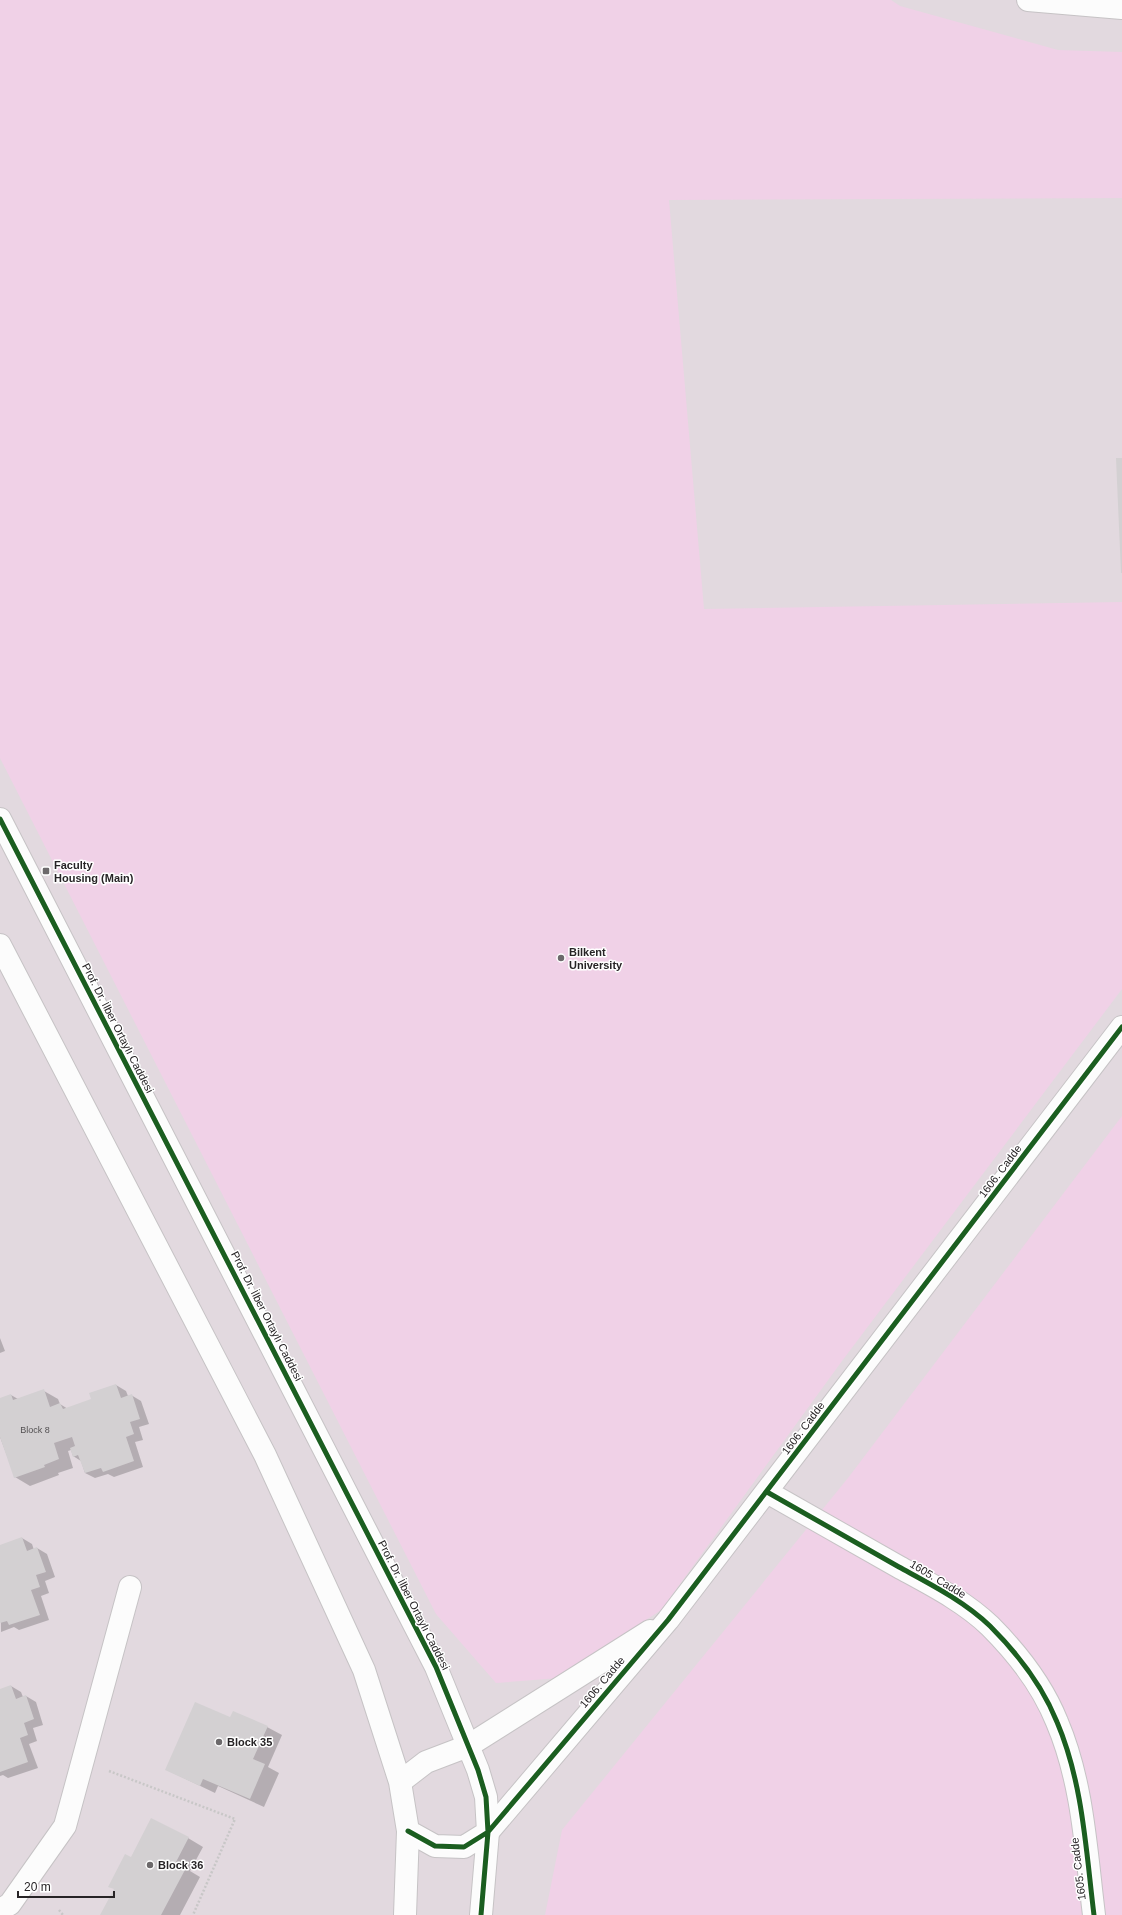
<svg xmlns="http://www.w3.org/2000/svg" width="1122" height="1915" viewBox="0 0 1122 1915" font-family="Arial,sans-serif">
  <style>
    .built { fill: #e2d9df }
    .green { fill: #f0d1e7 }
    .shadow { fill: #0003 }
    .building { fill: #d3d0d2 }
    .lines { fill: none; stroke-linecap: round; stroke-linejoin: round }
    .street-casing { stroke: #c6c3c5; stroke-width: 24 }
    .secondary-casing { stroke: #c6c3c5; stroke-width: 24 }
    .path { stroke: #c8c7c7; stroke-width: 2.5; stroke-dasharray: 2 2; stroke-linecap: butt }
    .street { stroke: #fcfcfc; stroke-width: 22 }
    .secondary { stroke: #fcfcfc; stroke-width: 22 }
    .cycleway-casing { stroke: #fff; stroke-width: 8 }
    .cycleway { stroke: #1b5e20; stroke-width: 5 }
    .poi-dot { fill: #6c696b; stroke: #fff; stroke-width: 1.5 }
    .labels { text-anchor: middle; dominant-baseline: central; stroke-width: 3; stroke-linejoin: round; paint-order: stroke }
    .number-label { font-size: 9px; fill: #535052 }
    .poi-label { font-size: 11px; font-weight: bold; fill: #272426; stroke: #fff; text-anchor: start }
    .street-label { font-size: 11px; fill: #272426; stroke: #fff }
  </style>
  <rect width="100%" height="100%" fill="#ece8ea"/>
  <path class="built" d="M 0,0 L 1122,0 L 1122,1915 L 0,1915 Z"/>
  <path class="green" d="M 0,0 L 891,0 L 900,6 L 1058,50 L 1122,52 L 1122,198 L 669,200 L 704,609 L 1122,602 L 1122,989 L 842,1361 L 661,1610 L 559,1678 L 496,1683 L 436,1614 L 0,758 Z
    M 1122,1116 L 1122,1915 L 545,1915 L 562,1830 L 848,1478 Z"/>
  <path class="shadow" d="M 0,1338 L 5,1351 L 0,1353 Z
    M 116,1385 L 126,1391 L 128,1396 L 131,1395 L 141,1401 L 149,1424 L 139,1427 L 143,1440 L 135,1442 L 143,1467 L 114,1477 L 108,1474 L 95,1478 L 85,1473 L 81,1461 L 73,1456 L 71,1450 L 68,1451 L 73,1468 L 58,1473 L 59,1475 L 30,1486 L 15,1477 L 0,1437 L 0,1399 L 11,1395 L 18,1399 L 44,1391 L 58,1399 L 60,1404 L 68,1409 L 92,1400 Z
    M 22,1538 L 32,1544 L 34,1550 L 37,1548 L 47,1554 L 55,1577 L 45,1581 L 49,1593 L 41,1596 L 49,1620 L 19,1630 L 14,1627 L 1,1632 L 0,1546 Z
    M 11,1686 L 21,1692 L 23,1697 L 26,1696 L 36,1702 L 43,1725 L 33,1728 L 37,1741 L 29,1744 L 38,1768 L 8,1778 L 3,1775 L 0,1776 L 0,1690 Z
    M 267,1727 L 282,1735 L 268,1767 L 279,1773 L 264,1807 L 218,1786 L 215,1793 L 167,1770 Z
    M 188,1838 L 203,1847 L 190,1871 L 200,1877 L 180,1915 L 102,1915 L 131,1859 Z"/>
  <path class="building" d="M 1116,458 L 1122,458 L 1122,573 L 1121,573 Z
    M 116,1384 L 121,1398 L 132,1394 L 140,1419 L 130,1422 L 134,1434 L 126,1437 L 134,1461 L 103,1472 L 101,1468 L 85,1473 L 78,1455 L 73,1457 L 70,1448 L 75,1446 L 72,1437 L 54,1443 L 59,1459 L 44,1465 L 45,1467 L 14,1478 L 0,1437 L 0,1398 L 11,1394 L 13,1400 L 44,1389 L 50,1407 L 60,1403 L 63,1409 L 91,1399 L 89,1393 Z
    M 22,1537 L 27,1551 L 37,1547 L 46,1572 L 36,1575 L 40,1587 L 31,1590 L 40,1615 L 9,1625 L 7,1621 L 0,1623 L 0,1545 Z
    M 11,1685 L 16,1699 L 26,1695 L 34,1719 L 24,1723 L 28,1735 L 20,1738 L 28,1762 L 0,1772 L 0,1689 Z
    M 195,1702 L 230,1717 L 233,1711 L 268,1726 L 253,1759 L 265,1764 L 250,1799 L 203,1779 L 200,1786 L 165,1770 Z
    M 151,1818 L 189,1837 L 176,1862 L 186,1868 L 161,1915 L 100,1915 L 114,1889 L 108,1887 L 125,1854 L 131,1857 Z"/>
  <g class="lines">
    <g class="street-casing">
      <path id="street" d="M 1028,0 L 1122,8
        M 767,1492 C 811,1517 855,1542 899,1567 C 930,1584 964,1601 990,1626 C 1017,1653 1043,1687 1057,1722 C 1083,1783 1086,1851 1094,1915
        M 468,1746 L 650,1631
        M 488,1832 L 668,1620 L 1122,1027
        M 0,1910 L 10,1904 L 65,1826 L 130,1587"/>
    </g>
    <g class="secondary-casing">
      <path id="secondary" d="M 0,819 L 436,1667 L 478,1770 L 486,1797 L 488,1832 L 481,1915
        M 0,945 L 265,1455 L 364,1670 L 400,1782 L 408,1831 L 405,1915
        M 400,1782 L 426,1762 L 468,1746
        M 408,1831 L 435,1846 L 464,1847 L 488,1832"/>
    </g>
    <path class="path" d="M 109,1771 L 235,1819 L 193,1915
      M 59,1910 L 63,1915"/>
    <use href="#street" class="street"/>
    <use href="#secondary" class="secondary"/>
    <g class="cycleway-casing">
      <path id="cycleway" d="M 0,819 L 436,1667 L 478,1770 L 486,1797 L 488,1832 L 481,1915
        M 767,1492 C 811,1517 855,1542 899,1567 C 930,1584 964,1601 990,1626 C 1017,1653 1043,1687 1057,1722 C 1083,1783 1086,1851 1094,1915
        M 408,1831 L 435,1846 L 464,1847 L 488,1832 L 668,1620 L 1122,1027"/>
    </g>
    <use href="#cycleway" class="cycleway"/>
  </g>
  <g class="poi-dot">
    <rect x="42" y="867" width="8" height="8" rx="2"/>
    <circle cx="561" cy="958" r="4"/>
    <circle cx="219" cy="1742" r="4"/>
    <circle cx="150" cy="1865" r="4"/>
  </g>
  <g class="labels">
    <g class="number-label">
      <text x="35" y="1430">Block 8</text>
    </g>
    <g class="poi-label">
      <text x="54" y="865">Faculty<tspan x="54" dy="13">Housing (Main)</tspan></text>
      <text x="569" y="952">Bilkent<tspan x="569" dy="13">University</tspan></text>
      <text x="227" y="1742">Block 35</text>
      <text x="158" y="1865">Block 36</text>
    </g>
    <g class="street-label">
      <text transform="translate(118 1028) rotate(63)">Prof. Dr. İlber Ortaylı Caddesi</text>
      <text transform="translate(1000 1171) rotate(-53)">1606. Cadde</text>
      <text transform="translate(267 1316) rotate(63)">Prof. Dr. İlber Ortaylı Caddesi</text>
      <text transform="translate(803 1428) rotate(-53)">1606. Cadde</text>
      <text transform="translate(938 1579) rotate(31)">1605. Cadde</text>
      <text transform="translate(414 1605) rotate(63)">Prof. Dr. İlber Ortaylı Caddesi</text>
      <text transform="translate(602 1682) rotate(-50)">1606. Cadde</text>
      <text transform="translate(1078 1869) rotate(-97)">1605. Cadde</text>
    </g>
  </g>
  <path d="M18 1891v6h96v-6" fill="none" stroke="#272426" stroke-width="2"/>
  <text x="24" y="1891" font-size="12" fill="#272426" stroke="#ffffff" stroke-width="3" paint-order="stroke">20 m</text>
</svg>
